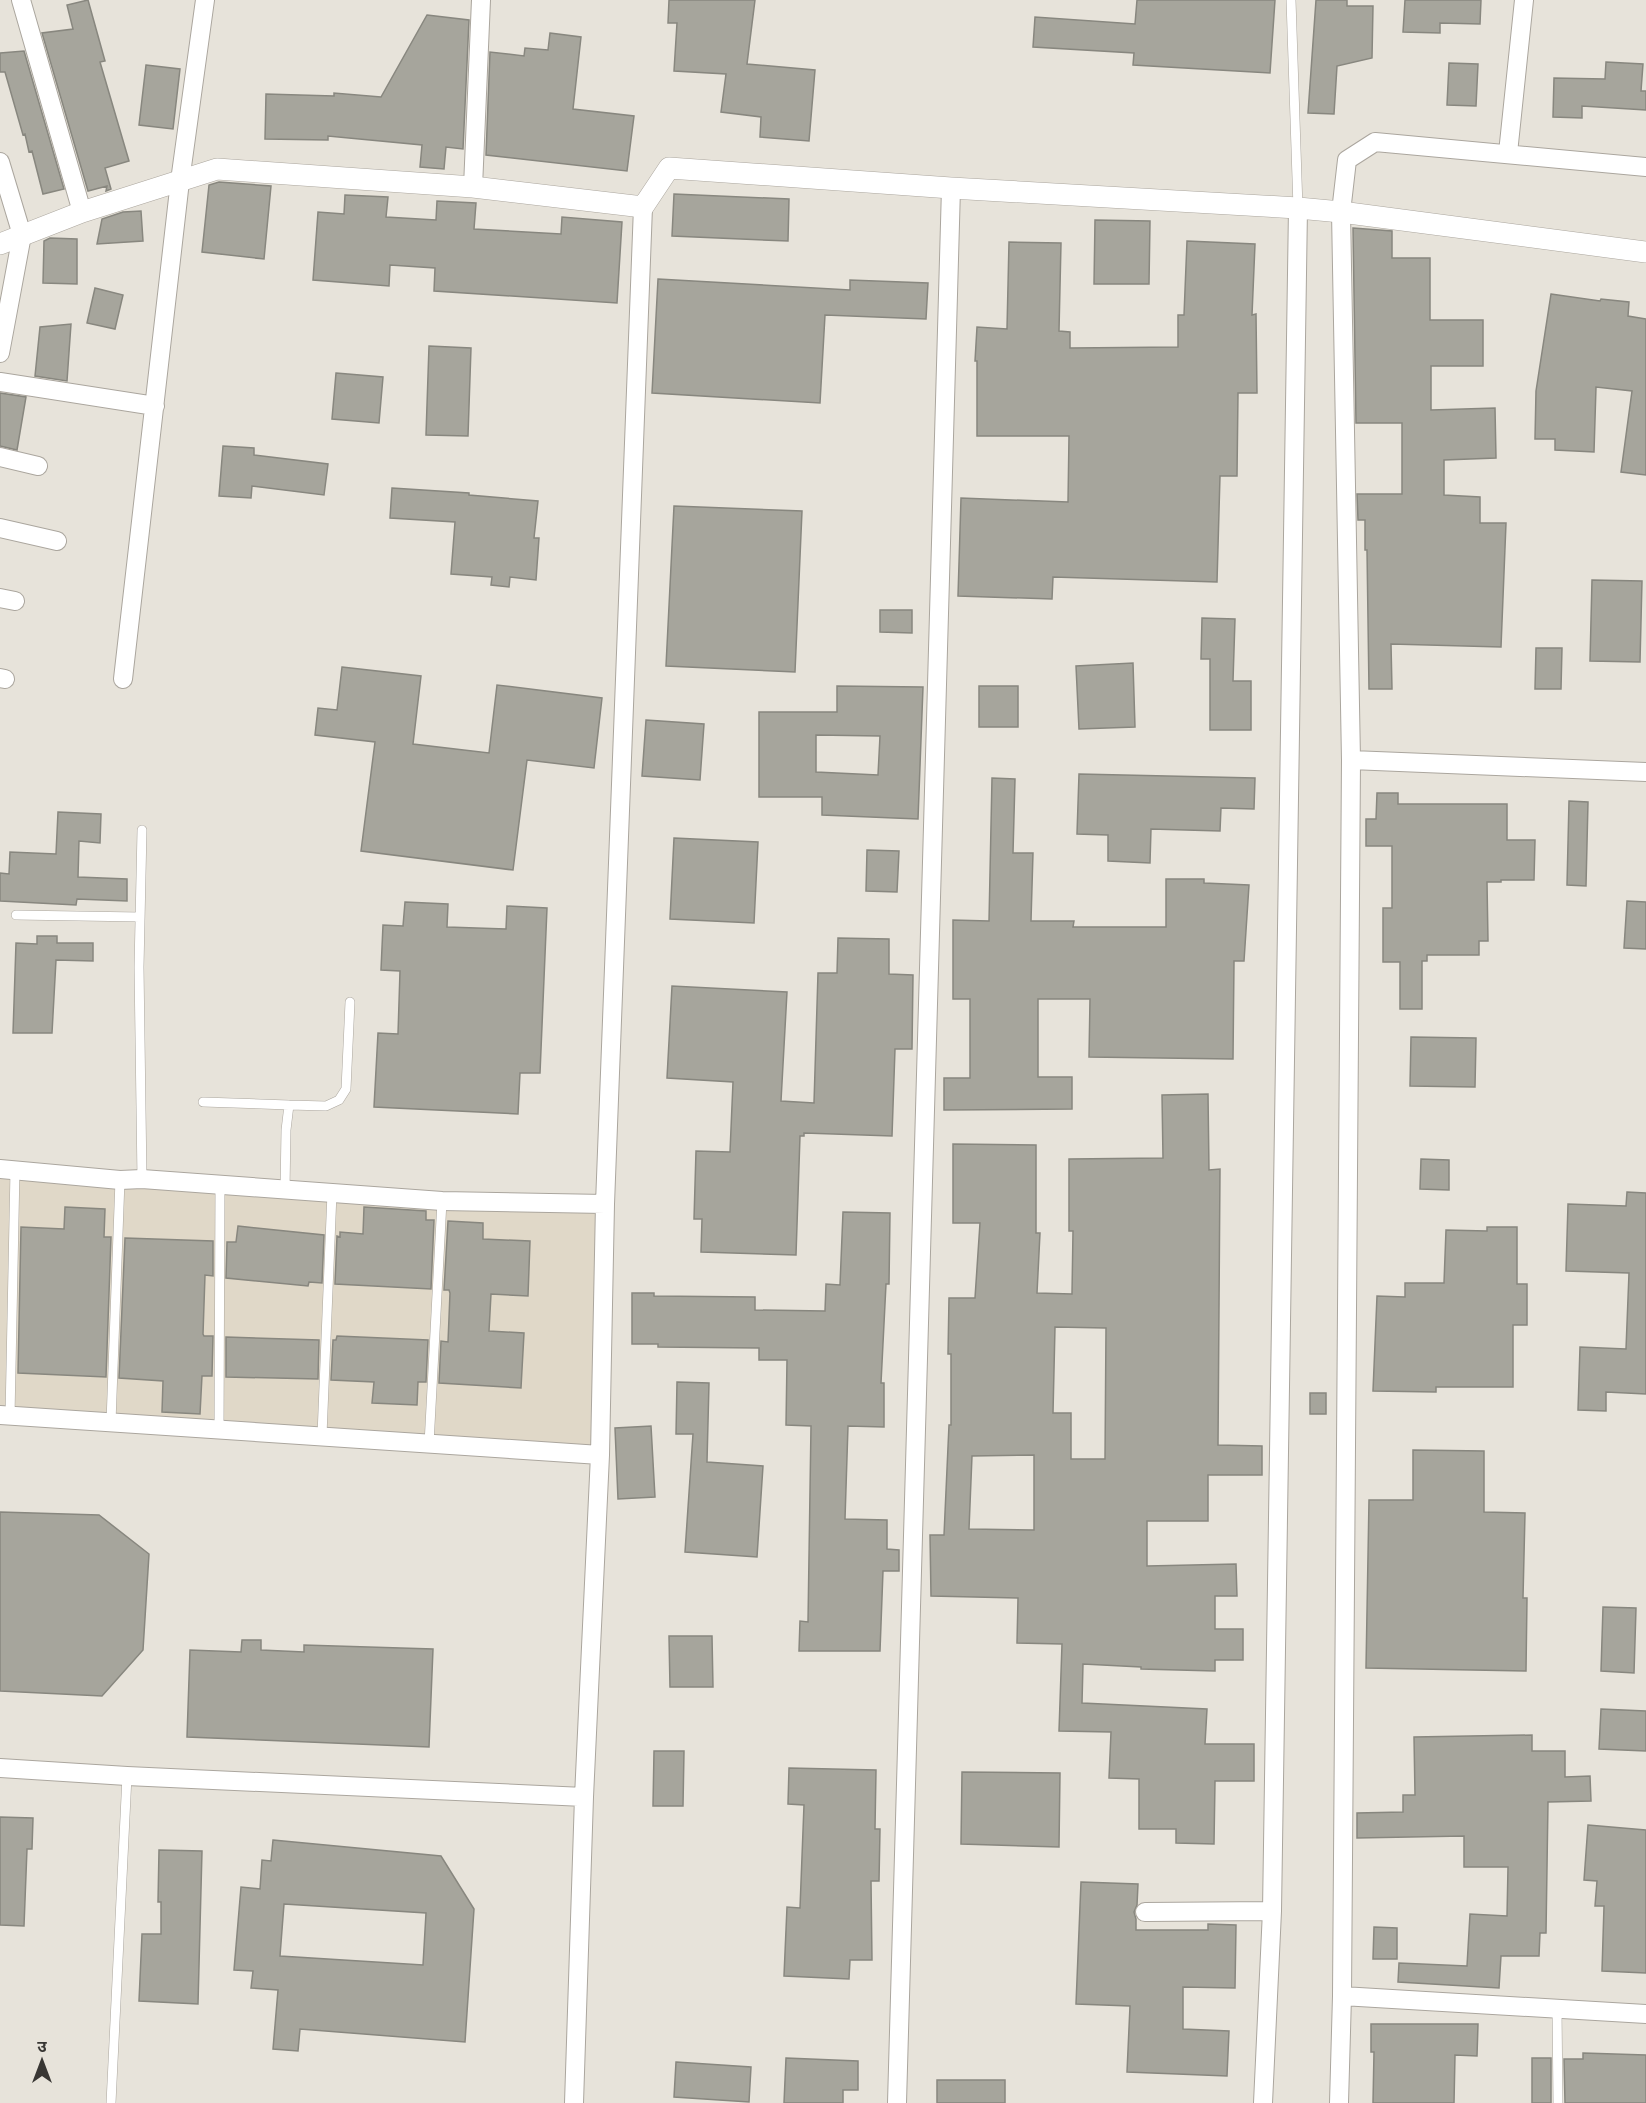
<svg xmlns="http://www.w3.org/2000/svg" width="1646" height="2103" viewBox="0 0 1646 2103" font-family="Commissioner,'Noto Sans Devanagari',sans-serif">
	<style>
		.built { fill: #e0d8c8 }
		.building { fill: #a6a59c; stroke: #88877f; stroke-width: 1.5; fill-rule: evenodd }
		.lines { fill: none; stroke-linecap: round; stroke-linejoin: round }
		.service-casing { stroke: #aba69e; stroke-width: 10 }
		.minor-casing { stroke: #aba69e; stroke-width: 20 }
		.tertiary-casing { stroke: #aba69e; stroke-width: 22 }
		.service { stroke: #fff; stroke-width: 9 }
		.minor { stroke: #fff; stroke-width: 18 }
		.tertiary { stroke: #fff; stroke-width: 21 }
	</style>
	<rect width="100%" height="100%" fill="#e7e3da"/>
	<!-- built -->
	<path class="built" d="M0 1165 601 1203 593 1459 0 1416Z"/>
	<!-- building -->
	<path class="building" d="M88 0 105 61 100 62 129 161 105 168 111 189 106 191 107 186 88 191 42 33 73 29 67 5Z
		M669 0H755L747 64 815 70 809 141 760 137 761 117 721 112 726 74 674 71 677 23H668Z
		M1137 0H1275L1270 73 1133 65 1134 53 1033 47 1035 17 1135 24Z
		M1316 0H1347V6H1373L1372 58 1337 66 1334 114 1308 113Z
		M1405 0H1481L1480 24 1440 23V33L1403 32Z
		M427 15 469 20 463 149 446 147 444 169 420 167 422 145 328 136V140L265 139 266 94 334 96V93L381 97Z
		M550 33 581 37 573 109 634 116 627 171 486 155 490 52 524 56 525 48 548 50Z
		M24 51 64 189 43 194 32 151 29 152 25 134 23 135 5 72H0V53Z
		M1606 62 1643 64 1641 91H1646V110L1582 106V118L1553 117 1554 78 1605 79Z
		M1449 63 1478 64 1476 106 1447 105Z
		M146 65 180 69 173 129 139 125Z
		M219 182 271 186 264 259 202 252 209 185Z
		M674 194 789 199 788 241 672 236Z
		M345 195 388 197 386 217 436 220 437 201 476 203 474 229 561 234 562 217 622 222 617 303 434 291 435 268 390 265 389 286 313 280 318 212 344 214Z
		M141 211 143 241 97 244 102 219 123 212Z
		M1095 220 1150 221 1149 284H1094Z
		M1353 228 1392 231V258H1430V320H1483V366H1431V410L1495 408 1496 458 1444 460V495L1480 497V523H1506L1501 647 1391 644 1392 689H1369L1367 550H1365V520H1358L1357 494H1402V423H1356Z
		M50 238 77 239V284L43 283 44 241Z
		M1187 241 1255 244 1252 315 1256 314 1257 393H1238L1237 476H1220L1217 582 1053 577 1052 599 958 596 961 498 1068 502 1069 436H977V361H975L977 327 1007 329 1009 242 1061 243 1059 331 1070 332V348L1178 347V315H1184Z
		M658 279 850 290V280L928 283 926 319 825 315 820 403 652 393Z
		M95 288 123 295 115 329 87 323Z
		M1551 294 1600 301 1601 299 1629 302 1628 316 1646 319V475L1621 472 1632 391 1596 387 1594 452 1555 450V439H1535L1536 391Z
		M71 324 67 381 35 376 40 327Z
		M429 346 471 348 468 436 426 435Z
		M336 373 383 377 379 423 332 419Z
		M0 393 26 397 17 450 0 446Z
		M223 446 254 448V455L328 464 324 495 252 486 251 498 219 496Z
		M392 488 469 493V495L538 501 534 538H539L536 580 510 577 509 587 491 585 492 577 451 574 455 522 390 518Z
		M674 506 802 511 795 672 666 666Z
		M1592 580 1642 581 1640 662 1590 661Z
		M880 610H912V633L880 632Z
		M1202 618 1235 619 1233 681H1251V730H1210V659H1201Z
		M1536 648H1562L1561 689H1535Z
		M1133 663 1135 727 1079 729 1076 666Z
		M342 667 421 676 413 744 489 753 497 685 602 698 594 768 527 760 513 870 361 851 375 742 315 735 318 708 337 710Z
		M837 686 923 687 918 819 822 815V797H759V712H837ZM816 735 880 736 878 775 816 772Z
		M979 686H1018V727H979Z
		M646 720 704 724 700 780 642 776Z
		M1079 774 1255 778 1254 809 1221 808 1220 831 1151 829 1150 863 1108 861V835L1077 834Z
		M992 778 1015 779 1013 853H1033L1031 921H1074L1073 927H1166V879H1204V883L1249 885 1244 961H1234L1233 1059 1089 1057 1090 999H1038V1077H1072V1109L944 1110V1078H970V999H953V920L989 921Z
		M1377 793H1398V804H1507V840H1535L1534 880H1501V882H1487L1488 941H1479V955H1427V961H1422V1009H1400V962H1383V908H1392V846H1366V819H1376Z
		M1569 801 1588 802 1586 886 1567 885Z
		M58 812 101 814 100 843 79 841 78 877 127 879V901L77 899 76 905 0 901V873L9 874 10 852 56 854Z
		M674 838 758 842 754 923 670 919Z
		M867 850 899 851 897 892 866 891Z
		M1627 901 1646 902V949L1624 948Z
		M405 902 448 904 447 927 506 929 507 906 547 908 540 1073H520L518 1114 374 1107 378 1033 398 1034 400 971 381 970 383 925 403 926Z
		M37 936H57V943H93V961L56 960 52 1033H13L16 943 37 944Z
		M838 938 889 939V974L913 975 912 1049H895L892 1136 804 1133V1136H800L796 1255 701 1252 702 1219H694L696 1151 730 1152 733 1082 667 1078 672 986 787 992 781 1101 814 1103 818 973H837Z
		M1411 1037 1476 1038 1475 1087 1410 1086Z
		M1208 1094 1209 1170 1220 1169 1218 1445 1262 1446V1475H1208V1521H1147V1566L1236 1564 1237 1596H1215V1629H1243V1660H1215V1671L1141 1669V1667L1083 1664 1082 1703 1207 1709 1205 1744H1254V1781H1215L1214 1844 1176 1843V1829H1139V1779L1109 1778 1111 1732 1059 1731 1062 1644 1017 1643 1018 1598 931 1596 930 1535H944L949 1425H951V1354H948L949 1298H975L980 1223H953V1144L1036 1145V1233H1040L1037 1293 1072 1294 1073 1231H1069V1159L1163 1158 1162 1095ZM1055 1327 1106 1328 1105 1459H1071V1413H1053ZM1034 1455V1530L969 1529 972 1456Z
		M1421 1159 1449 1160V1190L1420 1189Z
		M1627 1192 1646 1193V1394L1606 1392V1411L1578 1410 1580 1347 1626 1349 1629 1273 1566 1271 1568 1204 1626 1206Z
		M65 1207 105 1209 104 1237H111L106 1377 18 1373 21 1227 64 1229Z
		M364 1207 426 1211V1220H434L431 1289 335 1284 337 1236 340 1237V1232L363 1234Z
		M843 1212 890 1213 889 1284H886L881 1383H884V1427L848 1426 845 1519 887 1520V1549L899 1550V1571H883L880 1651H799L800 1621 808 1622 811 1426 786 1425 787 1360H759V1348L658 1347V1344H632V1293H654V1296L755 1297V1310L825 1311 826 1284 840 1285Z
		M448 1221 483 1223V1239L530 1241 528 1296 491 1294 489 1331 524 1333 521 1388 439 1383 441 1341 448 1342 450 1293 449 1290H444Z
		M238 1226 324 1235 322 1283 309 1282 308 1286 226 1278 227 1242H236Z
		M1487 1227H1517V1284H1527V1325H1513V1387H1436V1392L1373 1391 1377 1296 1405 1297V1283H1444L1446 1230 1487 1231Z
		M125 1238 213 1241V1276L205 1275 203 1334 204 1336H213L212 1376H202L200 1414 162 1412 163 1381 119 1378Z
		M337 1336 428 1340 426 1382H418L417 1405 372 1403 374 1382 331 1380 333 1340H336Z
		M226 1337 319 1340 318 1379 226 1377Z
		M677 1382 709 1383 707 1462 763 1466 757 1557 685 1552 693 1434H676Z
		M1310 1393H1326V1414H1310Z
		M651 1426 655 1497 618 1499 615 1428Z
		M1413 1450 1484 1451V1512L1525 1513 1523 1598H1527L1526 1671 1366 1668 1369 1500H1413Z
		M0 1512 99 1515 149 1554 143 1650 102 1696 0 1691Z
		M1603 1607 1636 1608 1634 1673 1601 1671Z
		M669 1636H712L713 1687H670Z
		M242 1640H261V1650L304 1652V1645L433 1649 429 1747 187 1737 190 1650 241 1652Z
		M1601 1709 1646 1711V1751L1599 1749Z
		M1532 1735V1751H1565V1777L1590 1776 1591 1801 1548 1802 1546 1933H1540L1539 1956H1501L1499 1988 1398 1982 1399 1963 1467 1966 1470 1914 1507 1916 1508 1867H1464V1836L1357 1838V1813L1403 1812V1795H1415L1414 1737Z
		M654 1751H684L683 1806H653Z
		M789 1768 876 1770 875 1829H880L879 1881H871L872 1960H850L849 1979 784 1976 787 1907 800 1908 804 1805 788 1804Z
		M962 1772 1060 1773 1059 1847 961 1844Z
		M0 1817 33 1818 32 1849H27L24 1926 0 1925Z
		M1588 1825 1646 1830V1973L1602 1971 1604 1906H1595L1597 1881 1584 1880Z
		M273 1840 441 1856 474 1909 465 2042 300 2029 298 2051 273 2049 278 1990 251 1988 253 1971 234 1970 241 1887 260 1889 262 1860 271 1861ZM284 1904 426 1913 423 1965 280 1956Z
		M159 1850 202 1851 198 2004 139 2001 142 1934H161V1902H158Z
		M1081 1882 1138 1884 1137 1905 1134 1912 1136 1919V1930H1208V1924L1236 1925 1235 1988 1183 1987V2029L1229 2031 1227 2076 1127 2072 1130 2006 1076 2004Z
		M1374 1927 1397 1928V1959H1373Z
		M1371 2024H1478L1477 2056 1455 2055 1454 2103H1373L1374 2052H1371Z
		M1583 2053 1646 2055V2103H1565L1564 2059H1583Z
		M786 2058 858 2061V2090H843V2103H784Z
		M1532 2058H1551V2103H1532Z
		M676 2062 751 2067 749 2102 674 2097Z
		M937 2080H1005V2103H937Z"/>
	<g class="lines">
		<defs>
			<path id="service" d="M1291 0 1298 208
				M142 830 139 967 142 1179
				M16 915 140 917
				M203 1102 289 1105
				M285 1190 286 1130 289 1105 326 1106 339 1100 346 1089 350 1002
				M10 1416 15 1170
				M111 1422 120 1180
				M219 1430 220 1185
				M322 1435 332 1193
				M429 1444 442 1201
				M1557 2009 1558 2103
				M111 2103 127 1776"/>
			<path id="minor" d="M21 0 82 212
				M1508 153 1524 0
				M0 162 22 235 0 353
				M473 187 481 0
				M0 382 155 406
				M0 457 38 466
				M0 528 57 541
				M0 598 15 601
				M0 678 5 679
				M123 679 180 181 205 0
				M1351 760 1646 772
				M0 1169 120 1180 142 1179 442 1201 605 1204
				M0 1415 600 1455
				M0 1768 127 1776 584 1797
				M1145 1912 1272 1911
				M1342 1996 1646 2014
				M574 2103 584 1797 600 1455 605 1204 643 207
				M897 2103 951 188
				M1263 2103 1272 1911 1298 208
				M1339 2103 1342 1996 1351 760 1341 212 1347 160 1375 142 1646 167"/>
			<path id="tertiary" d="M0 244 82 212 217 169 473 187 643 207 669 168 951 188 1298 208 1341 212 1646 252"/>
		</defs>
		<!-- service casing -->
		<use href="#service" class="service-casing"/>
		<!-- minor casing -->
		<use href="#minor" class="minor-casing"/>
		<!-- tertiary casing -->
		<use href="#tertiary" class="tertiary-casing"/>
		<!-- service -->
		<use href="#service" class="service"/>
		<!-- minor -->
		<use href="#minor" class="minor"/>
		<!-- tertiary -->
		<use href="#tertiary" class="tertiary"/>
	</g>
	<!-- north arrow -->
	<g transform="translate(42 2061)" stroke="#e7e3da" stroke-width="4.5" paint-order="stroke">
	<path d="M0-4.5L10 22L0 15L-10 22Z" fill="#393734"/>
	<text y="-9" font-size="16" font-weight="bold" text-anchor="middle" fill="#393734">उ</text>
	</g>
</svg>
